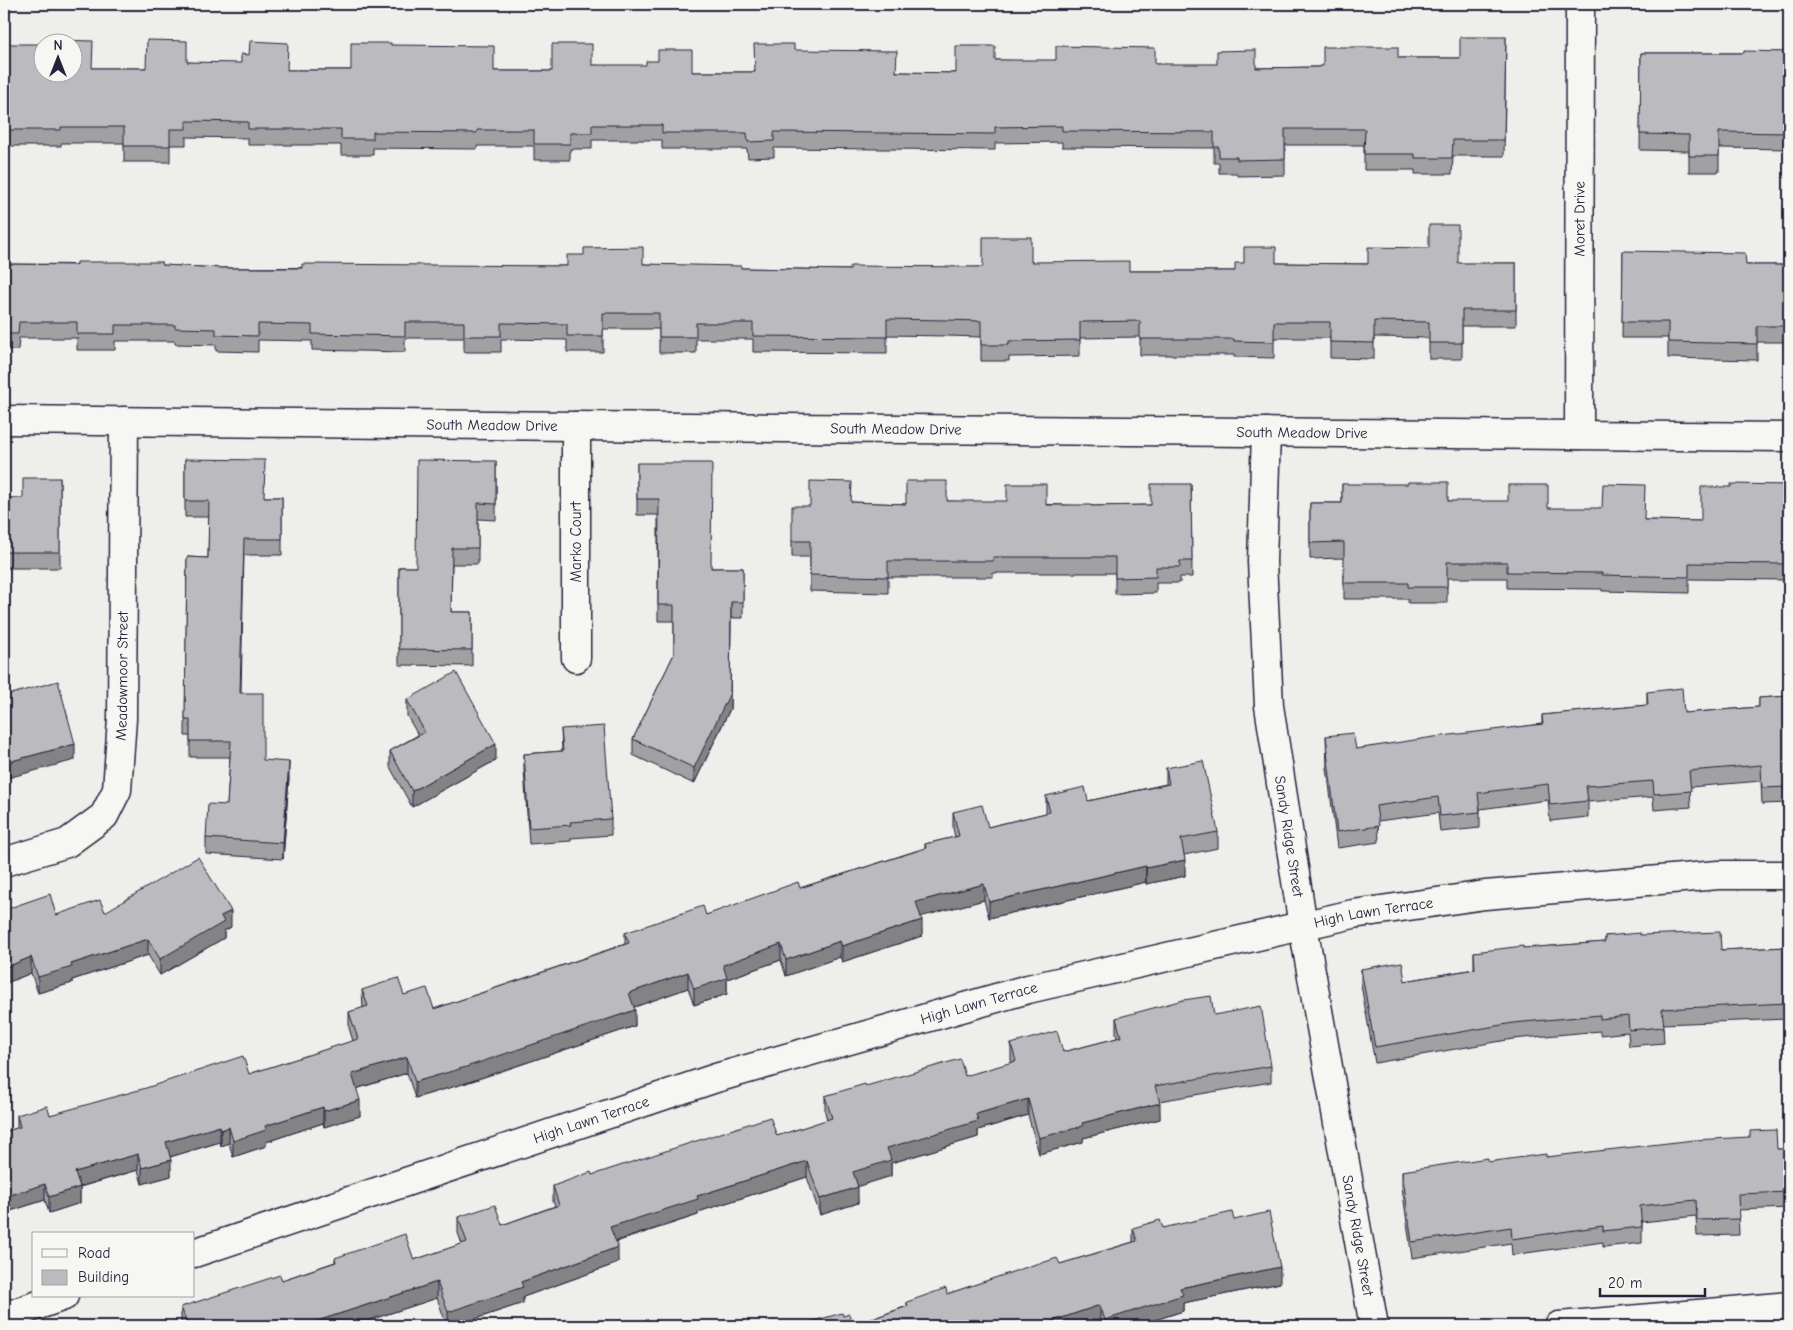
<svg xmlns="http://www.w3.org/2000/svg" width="1793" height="1330" viewBox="0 0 1793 1330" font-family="'Comic Neue',sans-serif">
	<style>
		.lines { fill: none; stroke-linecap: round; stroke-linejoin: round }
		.street-casing { stroke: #22223b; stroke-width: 31 }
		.street { stroke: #f6f6f2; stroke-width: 28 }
		.wall { fill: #a1a1a4; stroke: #22223b }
		.shaded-wall { fill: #838386; stroke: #22223b }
		.building { fill: #bbbbbf; stroke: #22223b }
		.labels { text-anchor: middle; stroke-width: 4; stroke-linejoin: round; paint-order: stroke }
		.street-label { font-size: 15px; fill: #22223b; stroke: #f6f6f2 }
	</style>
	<rect width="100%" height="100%" fill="#eeeeeb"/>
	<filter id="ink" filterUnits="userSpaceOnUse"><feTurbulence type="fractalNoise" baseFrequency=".02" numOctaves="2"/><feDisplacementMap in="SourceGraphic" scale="10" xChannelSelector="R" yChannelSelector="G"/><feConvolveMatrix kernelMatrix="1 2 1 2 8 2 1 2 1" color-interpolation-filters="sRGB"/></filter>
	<g filter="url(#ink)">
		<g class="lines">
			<defs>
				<g id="street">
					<path id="s1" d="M4 420 576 426 1789 437"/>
					<path d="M576 426V658"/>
					<path id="s2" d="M1266 432 1262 562 1269 706 1303 926 1374 1326"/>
					<path id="s3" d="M1579 435 1580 4"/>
					<path id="s4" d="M4 862 67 843 104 816 117 790 122 719 124 421"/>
					<path id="s5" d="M194 1253 716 1078 1028 989 1353 914 1485 895 1718 875H1789"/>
					<path d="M4 1317 64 1296"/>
					<path d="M1559 1326 1789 1306"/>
				</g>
			</defs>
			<!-- street casing -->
			<use href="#street" class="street-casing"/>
			<!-- street -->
			<use href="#street" class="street"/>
		</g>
		<!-- wall -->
		<path class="wall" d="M1506 37 1504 156H1453L1452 174H1415V170H1364V145H1285V175L1237 176V173H1219V163H1214V148L1062 147V142L995 143V150L774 148V157L748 158 747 149H662V140H592V149H570V160H534V146H477V149L373 148V155H341V145H248V138L186 137V145H170V162H124V143H61V146H4V44L92 68H146L187 62 288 70H351L391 45 494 71H552L592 65 692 72H754L794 50 897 72 956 73 995 60 1155 64 1256 68 1320 67 1398 58H1460Z
			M1789 52V149L1719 148V172H1689V151L1640 150 1641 53H1744Z
			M1623 251 1746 265H1789V342H1757V360L1668 358V338H1622Z
			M1031 262 1129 271H1235L1276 263 1368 264 1516 263V326H1462V359H1429V338L1374 337V359L1330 358V338H1274V358L1234 357V355H1140V337L1080 338V356L1009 357V361H981V337L947 336 887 335V353L753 352V339H696V353H659V329H603V352H567V340L501 339V352H464V338H405V352L312 350V341L258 340V352L216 351V345L175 344V341H115V350H77V338H19L18 350H4V264L162 265 221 268 567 266 643 264 741 268 850 270 983 267Z
			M185 459 264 497H282V555H244L241 693 263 760 289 778 283 859 206 854V838L227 805 230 757H190V736H185L187 557 208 558 209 517H185Z
			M496 461V520L478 519V564H452L451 612H472V666L399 665V567H416Z
			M637 463 712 568H743V618H731L730 709 694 784 633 755V739L674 654V621H658V515H637Z
			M60 478V568H4V498H23Z
			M1191 484 1192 577H1180V583H1156V593L1115 594V573H993V577H888V593L810 591V557H792V541L810 506 851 502 906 504 947 501 1091 506 1151 505Z
			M1342 484 1448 501 1548 508 1645 520 1701 521 1731 487 1789 485V580L1689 579V593L1602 591V589L1507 588V578H1447V603H1408V599H1344V558L1310 559V503H1342Z
			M1647 692 1684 713 1759 707V698L1789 696V803L1762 804 1761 781 1690 787 1691 807 1654 810 1653 797 1588 802V817L1550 821 1548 800 1480 809V828L1440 832 1438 813 1378 821 1379 842 1337 848 1327 768 1326 736 1356 749 1542 724V715L1647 705Z
			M407 700 496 760 412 807 390 767V751L418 735 407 716Z
			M561 729 611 819V835L571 838V841L529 844 524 770V754L562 751Z
			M1166 768 1218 832V848L1184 855 1185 876 1146 884V882L989 918 984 900 921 916 922 936 842 962 840 957 786 976 781 960 727 979V994L694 1005 688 988 634 1007 635 1026 466 1083 415 1098 407 1073 356 1089 360 1116 324 1127 323 1123 266 1142V1146L233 1157 229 1143 221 1146 220 1142 170 1157 171 1176 142 1184 138 1170 80 1187V1203L49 1213 45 1200 4 1213V1132L17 1128V1115H50L249 1074 353 1041 349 1028V1012L363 1008 362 990 404 995 434 1009 625 944V933L706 915 800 888 925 848V844L955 837 953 828V812L988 827 1046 813V796L1088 801 1166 784Z
			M4 910 56 915 105 912 231 927 224 931V938L160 975 148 955 72 980V983L38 993 31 973 4 984Z
			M1789 928V1027H1788V1019L1663 1024 1664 1043 1629 1046 1628 1032 1600 1035V1031L1513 1039 1375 1063 1361 985V969L1405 981 1474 969V952L1605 942V936L1640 935 1721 950 1786 947Z
			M1214 1015 1271 1066V1082L1159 1101 1160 1119 1083 1138V1142L1039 1154 1028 1115 978 1130V1137L891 1163V1176L857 1186 858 1203 820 1215 807 1177 698 1212V1215L616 1242 618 1263 523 1297V1303L454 1326H447L437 1298 351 1326H182L181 1323V1307L282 1280 335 1262V1258L414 1260 462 1244 458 1233V1217L502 1225 555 1206 553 1202V1186L592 1175 777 1136 827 1120 825 1112V1096L866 1086 965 1076 1012 1063 1011 1060V1044L1063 1052 1117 1038 1116 1034V1018Z
			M1777 1149H1789V1208L1738 1210 1739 1235 1697 1236 1696 1216 1642 1222V1243L1603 1247V1242L1512 1255 1511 1243 1412 1258 1402 1187V1171L1546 1157Z
			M1234 1220 1280 1283 1183 1303V1311L1136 1326H1102L1100 1321 1084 1326H796L843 1316 852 1326 907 1306V1302L947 1294 1039 1264H1060L1133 1242V1228H1163Z"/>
		<!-- shaded-wall -->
		<path class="shaded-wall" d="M731 602 730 709 694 784V768Z
			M75 744V760L4 779V763Z
			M496 744V760L412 807V791Z
			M289 762V778L283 859V843Z
			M1185 860V876L1146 884V868Z
			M1146 866V882L989 918V902Z
			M984 884V900L916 918V902Z
			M231 911V927L224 931V938L160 975V959L221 916Z
			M922 920V936L842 962V946Z
			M148 939V955L72 980V983L38 993V977L71 964Z
			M840 941V957L786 976V960Z
			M781 944V960L727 979V994L694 1005V989L723 965Z
			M31 957V973L4 984V968Z
			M688 972V988L629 1009V993Z
			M635 1010V1026L466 1083 415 1098V1082Z
			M407 1057V1073L352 1090V1074Z
			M1028 1099V1115L978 1130V1137L891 1163V1176L853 1188V1172L887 1148 976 1114Z
			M360 1100V1116L324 1127V1111Z
			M1160 1103V1119L1083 1138V1142L1039 1154V1138L1082 1123Z
			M323 1107V1123L266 1142V1146L233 1157V1141L265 1126Z
			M220 1126V1142L166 1158V1142Z
			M229 1127V1143L221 1146V1130Z
			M138 1154V1170L75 1188V1172Z
			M171 1160V1176L142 1184V1168Z
			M807 1161V1177L698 1212V1215L610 1243V1227L697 1196Z
			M45 1184V1200L4 1213V1197Z
			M80 1187V1203L49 1213V1197Z
			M858 1187V1203L820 1215V1199Z
			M618 1247V1263L523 1297V1303L454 1326H448V1312L521 1282Z
			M1280 1267V1283L1183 1303V1311L1136 1326H1105V1320L1180 1288Z
			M437 1282V1298L351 1326H308V1324Z
			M1100 1305V1321L1084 1326H1038Z"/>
		<!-- building -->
		<path class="building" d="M1460 37H1506L1504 140H1453L1452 158H1415V154H1364L1365 129H1285V159L1237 160V157H1219V147H1214V132L1062 131V126L995 127V134L774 132V141L748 142 747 133H662V125H592V133H570V144H534V130H477V133L373 132V139H341V129H248V122L186 121V129H170V146H124V127H61V130H4V44H42V72H72V42H54V40L93 41 92 68H146L147 40 187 41V62L241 63V54L249 55 250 41 288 43 287 70H351V43H391V45L494 46V71H552V44H592V65H646V61H658V50H692V72H755L754 44H794V50L897 51 896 72 956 73V46H995V60H1056V46L1155 48V64H1217V51L1256 50V68L1320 67V66H1323V47H1398V58H1460Z
			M1744 51 1789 52V133L1719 132V156H1689V135L1640 134 1641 53H1744Z
			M1429 225H1458V263H1516V310H1462V343H1429V322L1374 321V343L1330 342V322H1274V342L1234 341V339H1140V321L1080 322V340L1009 341V345H981V321L947 320 887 319V337L753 336V323H696V337H659V313H603V336H567V324L501 323V336H464V322H405V336L312 334V325L258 324V336L216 335V329L175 328V325H115V334H77V322H19L18 334H4V264L77 265V262H162V265L221 268H302V264L567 266V255H584V248L643 247V264L741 266V268L850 270V266L983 267V237H1031V262L1129 261V271H1235V263H1244V247H1276V263L1368 264V247L1429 248Z
			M1623 251 1745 253 1746 265H1789V326H1757V344L1668 342V322H1622Z
			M185 459 265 460 264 497H282V539H244L240 693H263V760L289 762 283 843 206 838 208 804 227 805 231 741H190V720H185L187 557 208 558 209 501H185Z
			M417 460 496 461V504L478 503V548H452L451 612H472V650L399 649V567H416Z
			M637 463H712L711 568H743V602H731L730 693 694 768 633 739 674 654V605H658L659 499H637Z
			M23 478H60V552H4V498H23Z
			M810 481 852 482 851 502 906 504V481H947V501H1007V484H1046V505H1091V506L1151 505V484H1191L1192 561H1180V567H1156V577L1115 578V557H993V561H888V577L810 575V541H792V506H810Z
			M1408 482H1448V501H1508V485H1548V508H1602L1603 484 1645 485 1644 520 1701 521V487H1731V484L1789 485V564L1689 563V577L1602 575V573L1507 572V562H1447V587H1408V583H1344V542L1310 543V503H1342V484H1408Z
			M456 672 496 744 412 791 390 751 425 732 407 700Z
			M58 681 75 744 4 763V696Z
			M1682 688 1684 713 1759 707V698L1789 696V787L1762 788 1761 765 1689 771 1691 791 1654 794 1653 781 1586 786 1588 801 1550 805 1548 784 1478 793 1480 812 1440 816 1438 797 1376 806 1379 826 1337 832 1327 752H1328L1326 736 1353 733 1356 749 1434 737 1543 724 1542 715 1648 705 1647 692Z
			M604 726 611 819 570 822 571 825 529 828 524 754 563 751 561 729Z
			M1203 761 1218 832 1181 839 1185 860 1146 868V866L989 902 984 884 916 902 922 920 842 946 840 941 786 960 781 944 723 965 727 978 694 989 688 972 629 993 635 1010 466 1067 415 1082 407 1057 352 1074 360 1100 324 1111 323 1107 265 1126 266 1130 233 1141 229 1127 221 1130 220 1126 166 1142 171 1160 142 1168 138 1154 75 1172 80 1187 49 1197 45 1184 4 1197V1132L20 1127 17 1115 47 1106 50 1115 146 1088 243 1056 249 1074 358 1039 349 1012 368 1006 362 990 398 978 404 995 427 988 434 1009 629 943 625 933 703 906 706 915 798 882 800 888 926 848 925 844 959 836 953 812 982 805 988 827 1050 812 1046 796 1085 787 1088 801 1169 784 1166 768Z
			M198 857 231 911 221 916 224 922 160 959 148 939 71 964 72 967 38 977 31 957 4 968V910L50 894 56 915 100 900 105 912Z
			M1786 928H1789V1011H1788V1003L1662 1009 1664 1027 1629 1030 1628 1016 1600 1019V1015L1513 1023 1375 1047 1361 969 1402 962 1405 981 1475 969 1474 952 1523 946V948L1605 942V936L1640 933V935L1720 932 1721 950 1787 947Z
			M1211 996 1214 1015 1261 1006 1271 1066 1155 1086 1160 1103 1082 1123 1083 1126 1039 1138 1028 1099 976 1114 978 1121 887 1148 891 1160 853 1172 858 1187 820 1199 807 1161 697 1196 698 1199 610 1227 618 1247 521 1282 523 1287 448 1312 437 1282 308 1324 309 1326H188L181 1307 280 1275 282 1280 336 1262 335 1258 405 1234 414 1260 467 1242 458 1217 495 1205 502 1225 559 1205 553 1186 591 1172 592 1175 770 1117 777 1136 832 1118 825 1096 865 1084 866 1086 960 1059 965 1076 1016 1061 1011 1044 1057 1031 1063 1052 1121 1037 1116 1018 1183 1000Z
			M1776 1130 1777 1149H1789V1192L1738 1194 1739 1219 1697 1220 1696 1200 1640 1206 1642 1227 1603 1231V1226L1512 1239 1511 1227 1412 1242 1402 1171 1488 1158V1162L1546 1154V1157L1694 1140 1750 1137V1131Z
			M1232 1212 1234 1220 1269 1212 1280 1267 1180 1288 1183 1295 1105 1320 1100 1305 1038 1326H796L842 1313 843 1316 849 1314 852 1326 908 1306 907 1302 946 1288 947 1294 1039 1263V1264L1057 1258 1060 1264 1137 1241 1133 1228 1160 1220 1163 1228Z"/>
	</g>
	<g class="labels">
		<!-- street labels -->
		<g class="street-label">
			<text dy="5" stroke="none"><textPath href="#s3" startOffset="216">Moret Drive</textPath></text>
			<text dy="5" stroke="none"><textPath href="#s1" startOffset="488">South Meadow Drive</textPath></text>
			<text dy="5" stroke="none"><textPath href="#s1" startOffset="892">South Meadow Drive</textPath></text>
			<text dy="5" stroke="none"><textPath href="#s1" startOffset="1298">South Meadow Drive</textPath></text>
			<text transform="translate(576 542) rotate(-90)" y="5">Marko Court</text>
			<text dy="5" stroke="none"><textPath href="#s4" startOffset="255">Meadowmoor Street</textPath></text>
			<text dy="5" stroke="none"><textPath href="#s2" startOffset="406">Sandy Ridge Street</textPath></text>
			<text dy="5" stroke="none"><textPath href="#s5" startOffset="1229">High Lawn Terrace</textPath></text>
			<text dy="5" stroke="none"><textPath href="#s5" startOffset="824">High Lawn Terrace</textPath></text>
			<text dy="5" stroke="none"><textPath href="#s5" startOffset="419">High Lawn Terrace</textPath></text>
			<text dy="5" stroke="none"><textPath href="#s2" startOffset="811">Sandy Ridge Street</textPath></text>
		</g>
	</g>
	<!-- margin -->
	<rect width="1793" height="1330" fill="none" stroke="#f6f6f2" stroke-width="20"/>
	<rect x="10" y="10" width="1773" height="1310" fill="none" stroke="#22223b" stroke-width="2" filter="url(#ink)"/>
	<!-- legend -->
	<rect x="32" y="1232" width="162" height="65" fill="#f6f6f2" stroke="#a1a1a9"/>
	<rect x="42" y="1249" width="25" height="8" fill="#f6f6f2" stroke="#a1a1a9"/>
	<text x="78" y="1258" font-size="15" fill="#22223b">Road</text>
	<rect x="42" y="1270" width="25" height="15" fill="#bbbbbf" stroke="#a1a1a9"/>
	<text x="78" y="1282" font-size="15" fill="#22223b">Building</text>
	<!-- north arrow -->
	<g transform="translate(58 58)"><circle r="24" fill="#f6f6f2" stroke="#a1a1a9"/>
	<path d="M0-4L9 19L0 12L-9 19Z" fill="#22223b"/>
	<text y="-8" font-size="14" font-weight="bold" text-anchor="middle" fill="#22223b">N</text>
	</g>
	<!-- scale -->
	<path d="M1600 1288v8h105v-8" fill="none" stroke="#22223b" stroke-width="2.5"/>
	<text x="1608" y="1288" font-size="15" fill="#22223b" stroke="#f6f6f2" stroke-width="4" paint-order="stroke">20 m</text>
</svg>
